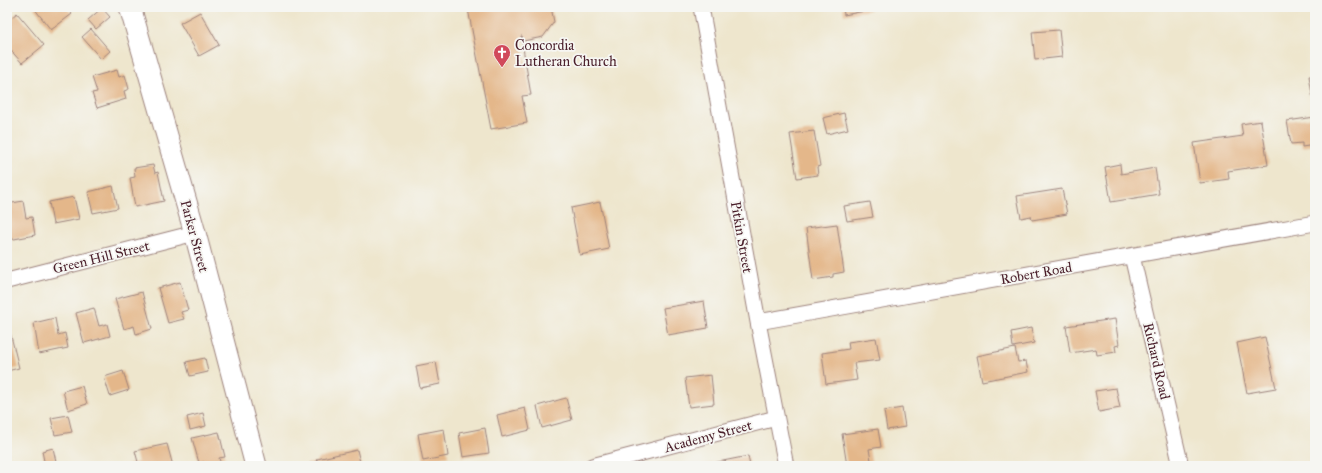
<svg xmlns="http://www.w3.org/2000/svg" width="1322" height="473" viewBox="0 0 1322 473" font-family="'IM FELL Great Primer',serif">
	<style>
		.building { fill: #e4b78a }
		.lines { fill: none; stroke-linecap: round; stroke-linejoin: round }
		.street-casing { stroke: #9c827c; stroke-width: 17 }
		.secondary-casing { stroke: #9c827c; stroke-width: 23 }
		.street { stroke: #fff; stroke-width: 15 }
		.secondary { stroke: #fff; stroke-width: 21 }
		.labels { text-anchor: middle; stroke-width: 3.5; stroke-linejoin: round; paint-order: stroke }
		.poi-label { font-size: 14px; fill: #4a1f2b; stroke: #f6f6f2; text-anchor: start }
		.street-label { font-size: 14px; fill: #4a1f2b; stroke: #f6f6f2 }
	</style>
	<rect width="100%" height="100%" fill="#f6f6f2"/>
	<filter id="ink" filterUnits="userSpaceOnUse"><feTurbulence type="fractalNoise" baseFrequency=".025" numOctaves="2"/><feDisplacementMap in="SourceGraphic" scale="8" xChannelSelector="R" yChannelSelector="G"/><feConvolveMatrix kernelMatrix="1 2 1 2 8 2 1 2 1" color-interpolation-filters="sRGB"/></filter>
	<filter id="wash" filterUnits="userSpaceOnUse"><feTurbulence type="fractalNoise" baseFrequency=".012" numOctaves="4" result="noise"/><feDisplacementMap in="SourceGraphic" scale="16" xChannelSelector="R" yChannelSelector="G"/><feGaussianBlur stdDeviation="0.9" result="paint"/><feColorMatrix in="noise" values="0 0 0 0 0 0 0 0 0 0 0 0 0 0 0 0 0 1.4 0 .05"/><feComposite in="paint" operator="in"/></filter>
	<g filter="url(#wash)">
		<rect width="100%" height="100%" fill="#eee6cd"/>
		<g id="blocks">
			<!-- building -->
			<path class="building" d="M36 7H66L72 14 51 30 34 8Z
				M465 7H551L554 22 543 37 523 41 522 36H521L531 95 522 96 527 123 491 129 468 9H465Z
				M843 7H869L870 10 844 15Z
				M102 8 110 17 96 29 88 20Z
				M200 12 219 45 199 56 180 23Z
				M17 13 44 45 22 63 7 46V21Z
				M91 29 110 51 101 59 82 37Z
				M1059 30 1062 57 1035 60 1032 32Z
				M117 70 119 77 125 75 129 89 124 91 126 99 97 108 92 93 97 92 92 77Z
				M1309 76H1315V99L1313 100Z
				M844 113 848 129 827 134 823 118Z
				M1315 117V145L1302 147V143L1291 144 1287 121Z
				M1261 121 1268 165 1228 171 1229 179 1200 183 1194 143 1243 136 1241 124Z
				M814 131 820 166 817 167 818 175 797 178 790 134Z
				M1120 164 1121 174 1155 168 1159 194 1111 202 1105 167Z
				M153 165 155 173 158 172 164 201 135 207 130 178 135 177 134 168Z
				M113 186 118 208 93 213 88 192Z
				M1062 189 1067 214 1032 220 1031 216 1021 218 1017 196Z
				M74 197 79 219 53 224 49 202Z
				M23 201 26 218 32 217 35 235 9 240 7 228V204Z
				M600 202 609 249 580 255 571 208Z
				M870 202 873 217 847 221 844 206Z
				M837 224 844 272 833 274V277L813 280 806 228Z
				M180 282 188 310 181 312 184 319 168 323 158 288Z
				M142 292 152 329 136 334 134 326 124 329 115 299Z
				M704 301 708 328 668 335 663 308Z
				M94 308 99 326 107 324 110 336 84 343 76 313Z
				M55 318 58 335 65 333 68 348 39 354 34 323Z
				M1115 319 1119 345 1115 346 1116 352 1097 355 1096 349 1070 353 1066 326Z
				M7 328H9L19 368 7 371Z
				M1031 328 1034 343 1013 347 1011 332Z
				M1265 337 1276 388 1247 393 1237 343Z
				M876 338 880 360 854 363 857 380 826 384 822 353 849 349 848 342Z
				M1015 348 1018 362 1026 361 1028 372 982 381 977 356Z
				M205 358 208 372 190 376 186 362Z
				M436 362 440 384 420 388 416 366Z
				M123 371 129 390 110 396 104 377Z
				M711 375 714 404 689 407 685 378Z
				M82 386 87 404 68 410 63 391Z
				M1116 388 1120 408 1099 412 1095 391Z
				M566 398 572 420 542 428 537 406Z
				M525 408 530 430 502 437 497 415Z
				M902 408 905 427 887 430 884 411Z
				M203 413 206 426 190 430 187 417Z
				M68 415 72 432 55 435 51 418Z
				M485 428 489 453 463 457 459 433Z
				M444 429 448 456 423 461 418 434Z
				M878 429 881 447 869 449 872 466H847L842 434Z
				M219 432 225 457 219 458 221 465 205 466 204 462 199 463 192 438Z
				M167 444 173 466H123L138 462 135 451Z
				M53 448 57 466H45L42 451Z
				M357 450 361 466H308L307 464 316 462 317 459Z
				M748 456 750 466H703V465Z"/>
		</g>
	</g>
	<g filter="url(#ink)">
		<use href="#blocks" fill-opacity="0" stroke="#9c827c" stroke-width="1"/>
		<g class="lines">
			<defs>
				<path id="street" d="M701 7 758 322 786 466
					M1132 256 1181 466
					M7 281 195 233
					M758 322 1315 223
					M592 466 776 418"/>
				<path id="secondary" d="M130 7 195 233 256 466"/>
			</defs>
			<!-- street casing -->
			<use href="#street" class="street-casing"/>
			<!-- secondary casing -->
			<use href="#secondary" class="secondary-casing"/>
			<!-- street -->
			<use href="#street" class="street"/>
			<!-- secondary -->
			<use href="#secondary" class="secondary"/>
		</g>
	</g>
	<!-- icons -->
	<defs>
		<symbol id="church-pin" viewBox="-11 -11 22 30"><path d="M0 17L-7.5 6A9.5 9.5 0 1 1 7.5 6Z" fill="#d1495b" stroke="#f6f6f2"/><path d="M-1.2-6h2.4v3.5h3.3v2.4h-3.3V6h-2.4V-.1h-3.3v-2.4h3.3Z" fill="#fff"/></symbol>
	</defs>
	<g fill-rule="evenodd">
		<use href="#church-pin" x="492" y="43" width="20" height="27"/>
	</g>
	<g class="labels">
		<!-- poi labels -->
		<g class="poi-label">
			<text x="515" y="50">Concordia<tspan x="515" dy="16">Lutheran Church</tspan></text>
		</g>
		<!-- street labels -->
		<g class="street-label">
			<text transform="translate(195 236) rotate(75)" y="5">Parker Street</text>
			<text transform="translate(742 237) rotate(80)" y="5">Pitkin Street</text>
			<text transform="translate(101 257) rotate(-14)" y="5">Green Hill Street</text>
			<text transform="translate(1036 273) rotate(-10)" y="5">Robert Road</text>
			<text transform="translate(1157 361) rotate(77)" y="5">Richard Road</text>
			<text transform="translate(708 436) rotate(-15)" y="5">Academy Street</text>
		</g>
	</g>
	<!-- margin -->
	<rect width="1322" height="473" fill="none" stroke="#f6f6f2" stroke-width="24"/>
</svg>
